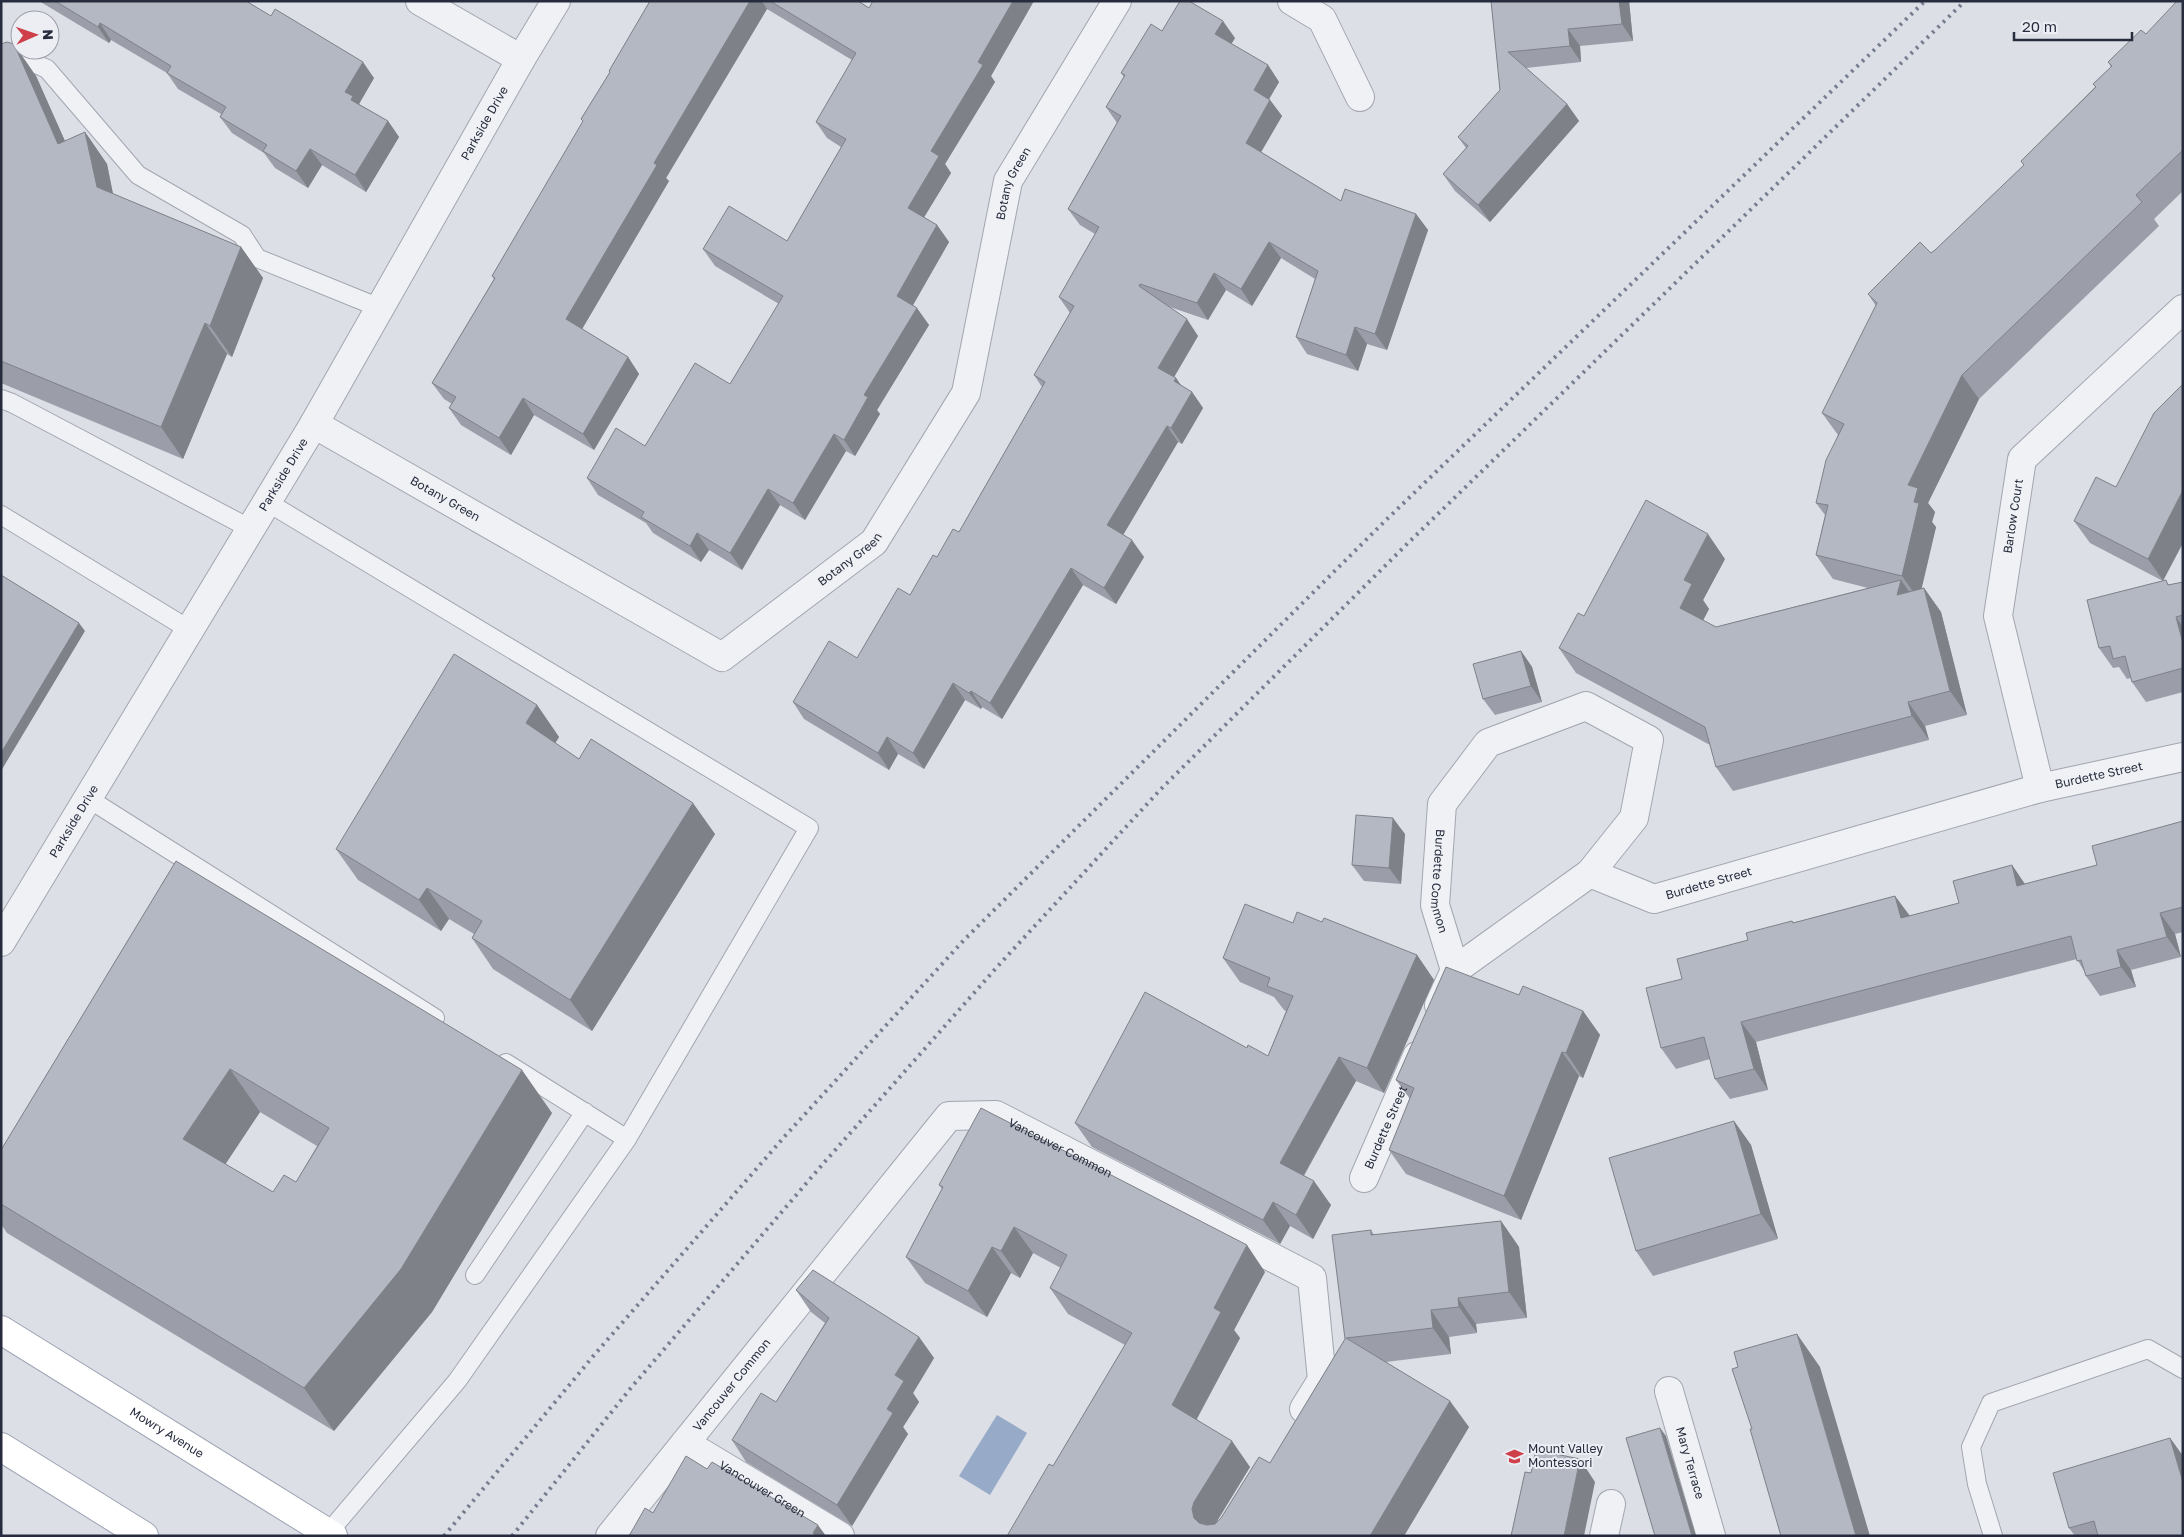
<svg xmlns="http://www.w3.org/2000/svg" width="2184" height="1537" viewBox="0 0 2184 1537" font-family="'Golos Text',sans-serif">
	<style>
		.water { fill: #97aac7 }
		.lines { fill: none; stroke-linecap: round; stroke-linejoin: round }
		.service-casing { stroke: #a2a6b0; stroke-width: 20 }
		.minor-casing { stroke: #a2a6b0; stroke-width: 30 }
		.primary-casing { stroke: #9ca3b2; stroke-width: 30 }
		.service { stroke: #eff1f5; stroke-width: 18 }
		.minor { stroke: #eff1f5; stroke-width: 28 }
		.primary { stroke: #fff; stroke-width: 28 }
		.rail { stroke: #767e90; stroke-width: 4; stroke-dasharray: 2.5 5; stroke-linecap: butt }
		.wall { fill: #9b9ea8; fill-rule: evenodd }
		.shaded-wall { fill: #7e8188 }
		.building { fill: #b4b8c3; stroke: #7e8188; fill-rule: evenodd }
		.labels { text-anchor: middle; stroke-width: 4; stroke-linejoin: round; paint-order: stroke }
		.street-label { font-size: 12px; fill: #262c3d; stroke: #eceef4 }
		.poi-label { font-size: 12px; fill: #262c3d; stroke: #eceef4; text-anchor: start }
	</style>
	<rect width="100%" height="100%" fill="#dcdfe6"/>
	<!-- water -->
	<path class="water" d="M997 1415 1027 1433 990 1495 959 1476Z"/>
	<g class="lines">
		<defs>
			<path id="service" d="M1 69C21 59 28 60 47 69L138 175 242 235 257 258 380 308
				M1 399 12 403 251 529
				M267 502 809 828 627 1139 457 1381 328 1533
				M1 515 190 630
				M89 799 435 1018
				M506 1063 627 1139
				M475 1275 585 1112
				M1993 1536 1977 1484 1971 1447 1991 1403 2148 1349 2183 1369"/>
			<g id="minor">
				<path d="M420 1 521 59"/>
				<path d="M1292 1 1322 19 1360 97"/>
				<path id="s1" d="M314 424 722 657 874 542 966 393 1008 181 1117 1"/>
				<path id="s2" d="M2040 788 1998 616 2022 459 2183 309"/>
				<path id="s3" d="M1590 873 1654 899 2040 788 2183 757"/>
				<path id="s4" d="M1 942 314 424 521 59 556 1"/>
				<path id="s5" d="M1439 1005 1455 970 1590 873 1634 818 1649 740 1586 706 1488 743 1442 804 1435 905 1455 970"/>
				<path id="s6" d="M1364 1178 1417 1056"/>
				<path id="s7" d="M1669 1391 1711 1536"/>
				<path id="s8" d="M685 1443 840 1536"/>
				<path id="s9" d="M610 1536 949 1116 996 1115 1312 1278 1322 1380 1304 1409"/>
				<path d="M1604 1536 1611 1504"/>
			</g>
			<g id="primary">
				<path id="s10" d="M1 1330 333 1536"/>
				<path d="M1 1447 144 1536"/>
			</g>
		</defs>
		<!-- service casing -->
		<use href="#service" class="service-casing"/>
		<!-- minor casing -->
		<use href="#minor" class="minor-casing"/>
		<!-- primary casing -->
		<use href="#primary" class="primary-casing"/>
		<!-- service -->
		<use href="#service" class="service"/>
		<!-- minor -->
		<use href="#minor" class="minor"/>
		<!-- primary -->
		<use href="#primary" class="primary"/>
		<!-- rail -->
		<path class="rail" d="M444 1536 595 1354 785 1136 964 940 1385 521 1925 1
			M512 1536 630 1389 822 1165 997 967 1160 790 1405 546 1965 1"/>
	</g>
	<!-- wall -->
	<path class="wall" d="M39 1H246L374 78 359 104 388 121 399 137 366 192 322 165 308 188 275 168 264 153 232 133 220 117 221 114 178 89 167 73 111 40 109 43Z
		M650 1H858L869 8 1029 9 991 76 995 82 945 164 951 173 924 217 937 225 949 242 913 305 929 325 877 410 880 414 855 456 846 451 805 520 780 505 742 570 709 550 701 562 653 533 646 523 598 495 587 478 645 446 730 384 779 304 715 266 703 249 787 241 841 147 827 138 816 122 852 60 767 9 666 178 669 181 582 329 628 357 639 374 594 450 534 415 511 455 461 425 449 408 452 404 444 399 432 383 494 279 492 276 583 122 581 119 610 72 609 71Z
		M1491 1H1629L1633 41 1580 46 1581 62 1526 68 1567 104 1579 121 1490 222 1455 191 1443 174 1466 148 1458 137 1500 90Z
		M2183 1V191L2154 219 2159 226 1979 399 1928 503 1935 512 1932 522 1936 527 1921 589 1924 588 1941 612 1967 715 1925 726 1929 740 1733 791 1716 767 1710 745 1576 673 1559 648 1584 616 1725 559 1703 600 1709 609 1703 620 1716 627 1868 588 1833 579 1816 555 1825 515 1816 503 1838 435 1822 413 1876 306 1868 294 1935 250 2024 165 2021 161 2095 87 2093 84 2111 67 2108 62 2146 34Z
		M1162 31 1235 38 1231 44 1268 65 1279 82 1269 99 1282 116 1261 152 1341 201 1416 214 1428 230 1387 350 1367 344 1358 371 1307 354 1296 337 1315 279 1281 258 1252 306 1226 290 1208 320 1167 306 1198 336 1174 377 1176 378 1181 386 1192 392 1203 408 1182 444 1178 442 1123 535 1144 557 1116 604 1083 585 1002 719 982 707 981 709 965 700 924 769 898 754 889 770 804 719 793 702 857 658 910 595 937 557 959 532 1042 387 1034 375 1070 313 1059 297 1095 234 1080 225 1068 209 1117 123 1106 107 1124 77 1121 73Z
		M1 44 36 76 65 141 85 132 107 164 113 194 241 247 263 278 232 357 227 354 183 459 1 383Z
		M2096 477 2163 581 2170 585 2183 582V692L2146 702 2132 682 2131 678 2127 679 2119 667 2113 668 2099 648 2163 581 2090 543 2074 521Z
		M1521 651 1532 667 1542 702 1495 715 1483 699Z
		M537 705 559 737 555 743 579 759 715 834 592 1031 493 969 472 938 474 934 449 919 441 931 358 880 336 849Z
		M2183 821V932L2175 934 2181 957 2131 970 2136 987 2100 996 2086 976 2084 971 2077 959 1756 1042 1768 1090 1730 1099 1715 1079 1710 1059 1676 1069 1661 1048 1682 979 1748 940 1792 921 1794 923 1895 896 1909 916 1959 903 2012 865 2025 884 2097 865Z
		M1405 834 1401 884 1364 881 1352 865Z
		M176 861 552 1113 432 1312 334 1431 7 1233 1 1224V1150ZM260 1112 317 1146 296 1182 273 1192 225 1164Z
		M1322 922 1417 955 1434 980 1384 1093 1356 1081 1304 1176 1331 1205 1313 1239 1290 1226 1280 1244 1092 1147 1075 1123 1268 1056 1286 1011 1284 1010 1274 997 1240 982 1223 958 1293 923Z
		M1519 995 1583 1011 1600 1035 1583 1078 1579 1076 1521 1220 1406 1174 1389 1150 1410 1099 1396 1080Z
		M1734 1121 1751 1145 1778 1239 1653 1276 1636 1251Z
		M939 1185 1265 1272 1234 1330 1240 1338 1197 1419 1250 1467 1216 1522 1221 1518 1270 1463 1345 1339 1371 1230 1374 1235 1501 1221 1519 1247 1527 1318 1476 1324 1477 1333 1449 1337 1451 1354 1386 1362 1469 1427 1404 1536H1007L1053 1466 1125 1345 1068 1314 1050 1288 1061 1268 1033 1253 1020 1278 1011 1273 987 1317 925 1283 906 1257 942 1189Z
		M796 1290 919 1337 934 1358 913 1393 919 1402 903 1427 908 1434 852 1526 746 1462 732 1440 776 1402 825 1323 811 1312Z
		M2170 1438 2183 1456V1536H2075L2069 1528Z"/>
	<!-- shaded-wall -->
	<path class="shaded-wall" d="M750 1H762L767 9 666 178 669 181 578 336 566 319 654 163Z
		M1013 1H1034L991 76 995 82 945 164 951 173 920 224 908 208 931 151 978 62Z
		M1619 1H1629L1633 41 1622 24Z
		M1223 21 1235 38 1227 51 1215 34Z
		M100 23 111 40 109 43 98 27Z
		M1568 29 1580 46 1581 62 1570 46Z
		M14 44 36 76 80 175 58 144Z
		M363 62 374 78 359 104 363 116 345 92Z
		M1268 65 1279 82 1265 106 1254 90Z
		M1270 100 1282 116 1257 159 1246 143Z
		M1567 104 1579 121 1490 222 1478 205Z
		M388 121 399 137 366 192 355 175Z
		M85 132 107 164 118 219 97 187Z
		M310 149 322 165 308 188 296 171Z
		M1416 214 1428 230 1387 350 1375 334Z
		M937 225 949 242 909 312 897 296Z
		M1269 242 1281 258 1252 306 1241 289Z
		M241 247 263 278 232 357 210 326Z
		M1214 273 1226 290 1208 320 1197 303Z
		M917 308 929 325 877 410 880 414 855 456 844 440 864 395Z
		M1187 319 1198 336 1170 384 1158 368Z
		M205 323 227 354 183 459 161 427Z
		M1355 327 1367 344 1358 371 1346 355Z
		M628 357 639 374 594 450 583 434Z
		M1962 375 1979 399 1928 503 1935 512 1932 522 1936 527 1919 600 1902 576 1914 502 1908 485Z
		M1176 378 1188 395 1174 381Z
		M1192 392 1203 408 1182 444 1171 428Z
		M523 398 534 415 511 455 499 438Z
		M1167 426 1178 442 1119 542 1107 525Z
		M834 434 846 451 805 520 793 503Z
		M768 489 780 505 742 570 730 553Z
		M2183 490V543L2163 581 2148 559Z
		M697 533 709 550 701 562 690 546Z
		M1708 534 1725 559 1703 600 1709 609 1697 632 1680 608 1684 580Z
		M1132 540 1144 557 1116 604 1104 588Z
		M1071 568 1083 585 1002 719 990 703Z
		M1901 580 1918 604 1897 595Z
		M1924 588 1941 612 1967 715 1950 691Z
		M2176 617 2183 627V643Z
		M79 623 85 631 1 771V753Z
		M1521 651 1532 667 1542 702 1531 686Z
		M953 683 965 700 924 769 913 753Z
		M971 691 982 707 981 709 969 693Z
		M1908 702 1925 726 1929 740 1912 716Z
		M537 705 559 737 548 755 526 723Z
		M887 737 898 754 889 770 878 753Z
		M693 803 715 834 592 1031 570 1000Z
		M1393 818 1405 834 1401 884 1389 868Z
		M2012 865 2026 886H2017Z
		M427 888 449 919 441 931 419 900Z
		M1895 896 1910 916 1901 918Z
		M2160 913 2175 934 2181 957 2167 937Z
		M2117 950 2131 970 2136 987 2121 967Z
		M1417 955 1434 980 1384 1093 1367 1068Z
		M1583 1011 1600 1035 1583 1078 1566 1053Z
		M1741 1022 1756 1042 1768 1090 1754 1069Z
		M1562 1052 1579 1076 1521 1220 1504 1196Z
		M1339 1057 1356 1081 1297 1187 1280 1163Z
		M230 1069 260 1112 213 1183 183 1139Z
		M522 1070 552 1113 432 1312 334 1431 304 1388Z
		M1734 1121 1751 1145 1778 1239 1761 1214Z
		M1314 1181 1331 1205 1313 1239 1296 1215Z
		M1273 1202 1290 1226 1280 1244 1263 1220Z
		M1501 1221 1519 1247 1527 1318 1509 1292Z
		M1014 1227 1033 1253 1020 1278 1001 1251Z
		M1247 1245 1265 1272 1234 1330 1240 1338 1190 1431 1172 1405 1214 1308Z
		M992 1247 1011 1273 987 1317 968 1291Z
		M1458 1298 1476 1324 1477 1333 1459 1307Z
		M1431 1310 1449 1337 1451 1354 1433 1328Z
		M1797 1334 1820 1367 1870 1536H1856Z
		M919 1337 934 1358 913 1393 919 1402 903 1427 908 1434 852 1526 837 1505 887 1409 895 1375Z
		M1450 1401 1469 1427 1404 1536H1370Z
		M1660 1428 1666 1436 1696 1536H1692Z
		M2170 1438 2183 1456V1482Z
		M1232 1441 1250 1467 1213 1528 1210 1535 1194 1518 1192 1509 1194 1502Z
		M1580 1459 1595 1482 1584 1536H1564Z
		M818 1525 826 1536H815L813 1533Z"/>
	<!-- building -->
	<path class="building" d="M55 1H246L271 16 275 9 363 62 345 92 353 96 351 100 388 121 355 175 310 149 296 171 263 151 267 145 220 117 226 107 167 73 171 66 100 23 98 27Z
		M650 1H750L654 163 657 165 566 319 628 357 583 434 523 398 499 438 449 408 456 397 432 383 495 278 492 276 583 121 581 119 610 72 609 71Z
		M770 1H858L869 8 873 1H1013L978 62 983 65 931 151 939 156 908 208 937 225 897 296 917 308 864 395 868 397 844 440 834 434 793 503 768 489 730 553 697 533 690 546 641 517 644 512 587 478 616 428 645 446 695 363 730 384 783 296 703 249 729 206 787 241 846 139 816 122 856 53Z
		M1180 1H1189L1223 21 1215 34 1268 65 1254 90 1270 100 1246 143 1341 201 1345 189 1416 214 1375 334 1355 327 1346 355 1296 337 1318 271 1269 242 1241 289 1214 273 1197 303 1140 284 1139 286 1187 319 1158 368 1176 378 1174 381 1192 392 1171 428 1167 426 1107 525 1132 540 1104 588 1071 568 990 703 971 691 969 693 953 683 913 753 887 737 878 753 793 702 829 641 857 658 898 588 910 595 933 555 937 557 953 529 959 532 1045 382 1034 375 1074 306 1059 297 1099 227 1068 209 1121 116 1106 107 1125 75 1121 73 1151 24 1162 31Z
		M1491 1H1619L1622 24 1568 29 1570 46 1508 52 1567 104 1478 205 1443 174 1468 146 1458 137 1500 90Z
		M2177 1H2183V150L2136 195 2142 202 1962 375 1908 485 1918 488 1914 502 1919 503 1902 576 1816 555 1828 505 1816 503 1826 460 1844 424 1822 413 1877 303 1868 294 1920 242 1931 253 1935 250 2024 165 2021 161 2096 87 2093 84 2112 66 2108 62 2141 30 2146 34Z
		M7 42 14 44 58 144 85 132 97 187 241 247 210 326 205 323 161 427 1 361V44Z
		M2183 384V490L2148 559 2074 521 2096 477 2116 487 2154 413Z
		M1646 500 1708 534 1684 580 1692 584 1680 608 1716 627 1901 580 1897 595 1924 588 1950 691 1908 702 1912 716 1716 767 1705 727 1559 648 1578 613 1584 616Z
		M1 575 79 623 1 753Z
		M2166 580 2168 585 2183 582V615L2176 617 2183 643V668L2132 682 2125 656 2113 659 2110 646 2099 648 2087 600Z
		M1521 651 1531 686 1483 699 1473 664Z
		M454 654 537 705 526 723 579 759 591 739 693 803 570 1000 472 938 482 921 427 888 419 900 336 849Z
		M1356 815 1393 818 1389 868 1352 865Z
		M2183 821V907L2160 913 2167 937 2117 950 2121 967 2086 976 2081 960 2077 961 2071 936 1741 1022 1754 1069 1715 1079 1704 1037 1661 1048 1646 988 1682 979 1677 959 1748 940 1746 933 1792 921 1793 923 1895 896 1901 918 1959 903 1953 881 2012 865 2017 886 2097 865 2092 846Z
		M176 861 522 1070 401 1269 304 1388 1 1204V1150ZM230 1069 329 1128 296 1182 284 1175 273 1192 183 1139Z
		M1245 904 1293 923 1297 912 1322 922 1324 918 1417 955 1367 1068 1339 1057 1280 1163 1314 1181 1296 1215 1273 1202 1263 1220 1075 1123 1145 992 1247 1048 1248 1045 1268 1056 1293 996 1267 986 1270 978 1223 958Z
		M1446 967 1519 995 1523 986 1583 1011 1566 1053 1562 1052 1504 1196 1389 1150 1414 1088 1396 1080Z
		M981 1108 1247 1245 1214 1308 1221 1312 1172 1405 1232 1441 1194 1502 1192 1509 1194 1518 1199 1523 1207 1525 1215 1524 1221 1518 1259 1457 1270 1463 1345 1339 1332 1235 1371 1230V1235L1501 1221 1509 1292 1458 1298 1459 1307 1431 1310 1433 1328 1346 1338 1450 1401 1370 1536H1007L1049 1464 1053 1466 1132 1333 1050 1288 1067 1255 1014 1227 1001 1251 992 1247 968 1291 906 1257 943 1187 939 1185Z
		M1734 1121 1761 1214 1636 1251 1609 1158Z
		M813 1270 919 1337 895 1375 904 1381 887 1409 893 1413 837 1505 732 1440 761 1393 776 1402 829 1318 796 1290Z
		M1797 1334 1856 1536H1781L1750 1429H1752L1732 1369 1738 1367 1734 1352Z
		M1660 1428 1692 1536H1655L1626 1438Z
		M2170 1438 2183 1482V1536H2098L2094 1521 2069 1528 2053 1473Z
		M1536 1450 1580 1459 1564 1536H1511L1525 1472 1531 1473Z
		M686 1456 707 1469 712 1462 818 1525 813 1533 816 1536H629L645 1508 653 1513Z"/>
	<!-- icons -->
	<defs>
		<symbol id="school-bare" viewBox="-9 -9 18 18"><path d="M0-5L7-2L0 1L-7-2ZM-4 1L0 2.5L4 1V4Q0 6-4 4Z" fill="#ce3f49" stroke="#eceef4" stroke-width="2.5" paint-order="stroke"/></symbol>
	</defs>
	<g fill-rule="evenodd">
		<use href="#school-bare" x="1502" y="1444" width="25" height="25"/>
	</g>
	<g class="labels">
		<!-- street labels -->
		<g class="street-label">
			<text dy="4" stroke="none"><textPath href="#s4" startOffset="951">Parkside Drive</textPath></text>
			<text dy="4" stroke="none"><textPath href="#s1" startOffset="1051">Botany Green</textPath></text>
			<text dy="4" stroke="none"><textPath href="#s4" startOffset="546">Parkside Drive</textPath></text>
			<text dy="4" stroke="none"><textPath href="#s1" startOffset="151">Botany Green</textPath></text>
			<text dy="4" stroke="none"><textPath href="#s2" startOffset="278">Barlow Court</textPath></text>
			<text dy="4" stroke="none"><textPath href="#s1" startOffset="631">Botany Green</textPath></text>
			<text dy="4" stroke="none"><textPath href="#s3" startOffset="531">Burdette Street</textPath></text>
			<text dy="4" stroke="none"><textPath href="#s4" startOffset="141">Parkside Drive</textPath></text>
			<text dy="4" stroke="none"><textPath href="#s5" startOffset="685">Burdette Common</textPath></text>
			<text dy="4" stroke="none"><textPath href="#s3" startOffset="126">Burdette Street</textPath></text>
			<text dy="4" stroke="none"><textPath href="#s6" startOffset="55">Burdette Street</textPath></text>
			<text dy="4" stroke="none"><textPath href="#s9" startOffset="659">Vancouver Common</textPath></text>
			<text dy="4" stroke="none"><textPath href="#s9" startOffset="194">Vancouver Common</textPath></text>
			<text dy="4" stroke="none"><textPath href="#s10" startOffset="195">Mowry Avenue</textPath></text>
			<text dy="4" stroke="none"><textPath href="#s7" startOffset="75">Mary Terrace</textPath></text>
			<text dy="4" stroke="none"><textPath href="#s8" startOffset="90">Vancouver Green</textPath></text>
		</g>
		<!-- poi labels -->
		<g class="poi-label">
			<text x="1528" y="1453">Mount Valley<tspan x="1528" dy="14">Montessori</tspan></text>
		</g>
	</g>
	<!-- border -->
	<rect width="2184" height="1537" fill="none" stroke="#262c3d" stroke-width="5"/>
	<!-- north arrow -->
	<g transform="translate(35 35) rotate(88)"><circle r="24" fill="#eceef4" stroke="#9da0ab"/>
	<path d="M0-4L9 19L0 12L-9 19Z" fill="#ce3f49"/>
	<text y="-8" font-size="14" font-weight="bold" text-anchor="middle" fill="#262c3d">N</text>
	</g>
	<!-- scale -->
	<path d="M2014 32v8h118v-8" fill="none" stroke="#262c3d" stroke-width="2.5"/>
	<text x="2022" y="32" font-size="15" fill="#262c3d" stroke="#eceef4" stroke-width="4" paint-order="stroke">20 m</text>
</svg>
